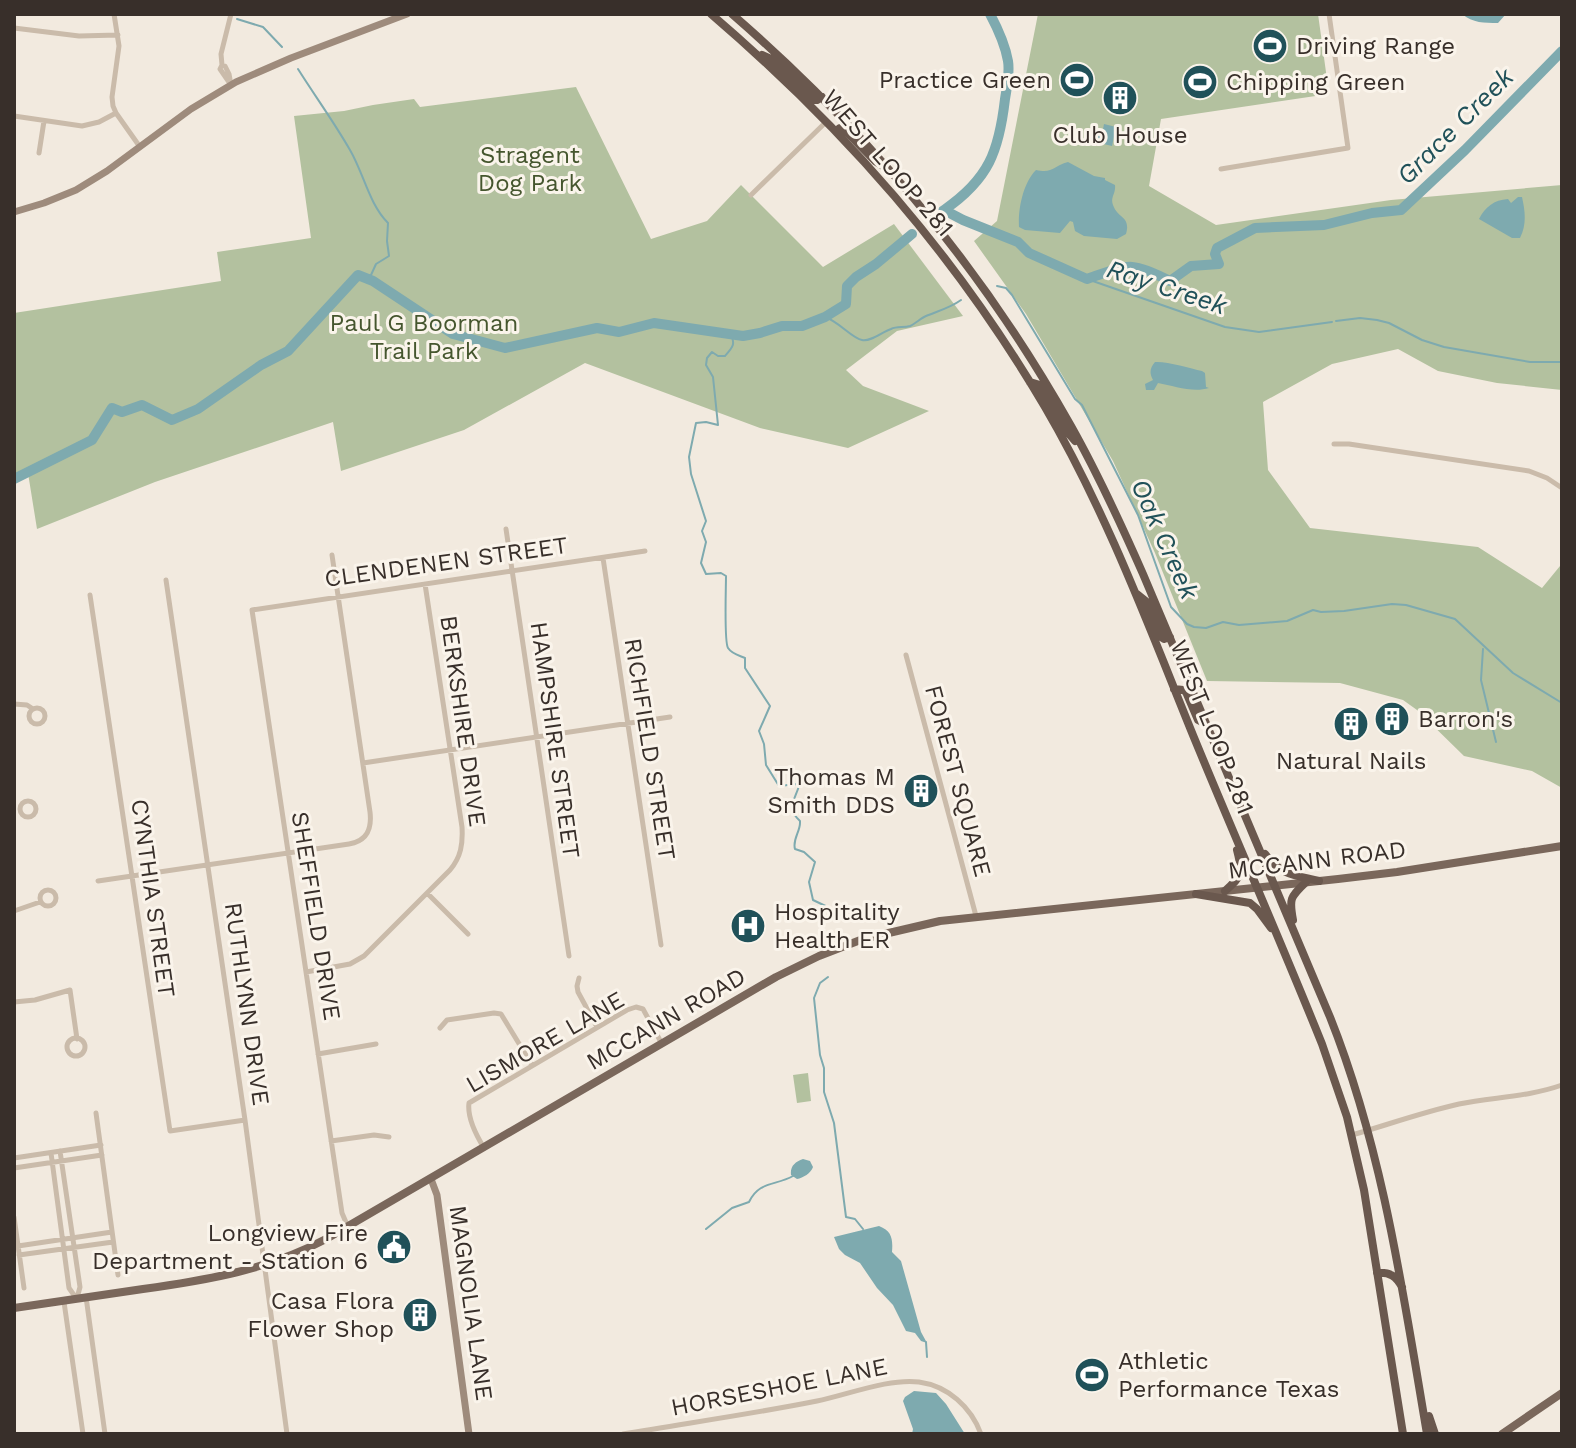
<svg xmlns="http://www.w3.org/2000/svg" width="1576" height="1448" viewBox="0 0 1576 1448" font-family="'Work Sans',sans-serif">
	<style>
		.green { fill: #b3c19f }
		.water { fill: #7eaaaf }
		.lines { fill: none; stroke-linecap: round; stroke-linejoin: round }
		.stream { stroke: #7eaaaf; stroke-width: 2 }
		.river { stroke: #7eaaaf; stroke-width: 10 }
		.minor { stroke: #cabbaa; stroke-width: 5 }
		.secondary { stroke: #9e8b7c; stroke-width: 7 }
		.primary { stroke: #7a675b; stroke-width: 8 }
		.trunk { stroke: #6a584e; stroke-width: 8 }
		.labels { text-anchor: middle; stroke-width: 6; stroke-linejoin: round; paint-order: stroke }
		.poi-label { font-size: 24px; fill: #382f2a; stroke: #faf4eb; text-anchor: start }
		.park-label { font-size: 24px; fill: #45562e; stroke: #faf4eb }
		.street-label { font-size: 24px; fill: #382f2a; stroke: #faf4eb }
		.water-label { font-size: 26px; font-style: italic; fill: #205159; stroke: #faf4eb }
	</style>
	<rect width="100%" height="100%" fill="#f2eadf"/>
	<!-- green -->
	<path class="green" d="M1038 14H1318L1329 94 1161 119 1149 186 1216 225 1391 200 1562 185V390L1497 383 1438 371 1398 349 1332 364 1263 402 1268 470 1310 528 1478 547 1542 588 1560 566H1562V788L1532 771 1464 756 1417 710 1403 700 1340 683 1207 681 1155 553 1113 461 1026 314 974 241 997 221Z
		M576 87 651 239 707 221 741 185 823 267 894 224 963 316 897 331 846 370 863 386 929 411 848 448 760 428 585 363 464 430 341 471 333 422 155 482 37 529 28 473 14 479V313L221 281 217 252 311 238 294 116 344 111 373 105 414 99 420 107Z
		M808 1073 811 1101 797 1103 793 1075Z"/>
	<!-- water -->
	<path class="water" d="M1462 14H1506L1498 23C1484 23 1473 23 1462 14Z
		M1104 124 1116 127 1112 146 1091 141 1093 132 1102 134Z
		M1068 162 1094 176 1105 178V180L1115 185C1116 194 1110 197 1113 205 1118 219 1131 216 1126 234L1117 239 1084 236 1075 231 1073 222 1070 221 1060 233 1025 230 1019 227C1018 209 1023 183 1036 170 1053 174 1053 166 1068 162Z
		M1518 197H1522C1525 211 1527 224 1520 238H1512L1479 219C1485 207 1494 200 1508 199L1511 203Z
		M1155 362C1166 361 1190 368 1202 371L1205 373 1206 387 1209 388C1193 393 1174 386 1158 383L1154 390H1146L1145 384 1153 380C1149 373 1150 368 1155 362Z
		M803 1159 810 1161 813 1167C811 1173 803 1178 797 1179L791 1175C790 1166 795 1162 803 1159Z
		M879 1226C892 1231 893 1239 892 1252L901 1261 921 1332 927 1343 921 1341 915 1333 906 1331 893 1305 877 1288 860 1263 845 1255 839 1249 834 1237Z
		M914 1391 936 1393 946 1404 965 1434H912L913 1429 903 1401 905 1397Z"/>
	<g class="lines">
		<!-- stream -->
		<path class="stream" d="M237 19 263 27 282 47
			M298 69C315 96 334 122 350 150 364 174 369 204 388 223L387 241 389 256 376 264 371 275 364 278
			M1087 279 1225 327 1259 332 1332 322
			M997 286 1006 288 1012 295 1075 399 1082 405 1138 515 1171 607 1187 624 1194 627 1206 628 1223 622 1239 625 1287 621 1313 610 1321 612 1344 611 1392 604 1406 605 1455 619 1513 673 1562 703
			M825 317C838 321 853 339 862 340 871 342 882 332 891 329 897 326 904 328 910 326 915 324 921 318 926 316 938 311 950 308 961 300
			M1336 321 1360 318 1377 320 1389 323 1422 340 1444 347 1530 362H1562
			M730 333C736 344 733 347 725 356H718L712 352 707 358 706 365 713 377 718 425 706 422 696 423 689 457 691 474 706 521 702 531 706 542 701 563 706 574 721 573 726 576C726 588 724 642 728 648 732 654 738 655 745 658V668L770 706 759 731 764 744 766 765 779 786 797 784 799 786C794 802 786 808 800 821 801 831 792 839 795 849L804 852 815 862 809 882 813 900 834 910 840 915
			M1483 649 1481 680 1496 742
			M828 977 820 983 814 998 820 1055 824 1068V1092L834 1123 846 1217 855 1219 863 1229
			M706 1229 732 1208 749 1202C759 1181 775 1186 793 1176
			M926 1342 927 1357"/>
		<!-- river -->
		<path class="river" d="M944 210C989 179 999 151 1005 99 1007 86 1010 73 1008 61 1005 44 998 29 990 14
			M940 213 944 210 963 220 1018 242 1029 253 1087 279C1128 265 1129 260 1170 281L1191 266 1219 264 1215 254 1217 248 1255 228 1324 225 1372 213 1401 210 1465 150 1562 51
			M14 479 92 440 112 408 122 412 142 405 172 420 198 409 261 365 288 351 358 275 373 281 453 334 505 348 597 328 619 332 654 323 743 336 760 333 782 326H802L825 317 846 304 847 286 856 277 876 264 912 234"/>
		<!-- minor -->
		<path class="minor" d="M114 14 119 46 112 97 113 106 116 113 140 147
			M14 28 79 36 118 35
			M222 65 221 54 231 14
			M222 65 225 66 229 74 231 85 220 69Z
			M14 116 82 126 99 122 116 113
			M39 153 44 121
			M1221 169 1348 148 1329 14
			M751 195 826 122
			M1334 444H1349L1529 471 1547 478 1562 488
			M506 529 569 956
			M603 558 661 945
			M166 580 245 1120 287 1434
			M90 595 170 1131 245 1120
			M906 655 976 916
			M14 704 27 705 33 709
			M29 716a8 8 0 1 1 16 0a8 8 0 1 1-16 0Z
			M363 763 670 717
			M20 809a8 8 0 1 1 16 0a8 8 0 1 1-16 0Z
			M98 881 349 844C367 841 372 829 370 812L332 555
			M40 898a8 8 0 1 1 16 0a8 8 0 1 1-16 0Z
			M427 893 468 934
			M14 911 40 902
			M306 972 350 964 364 956 450 870C461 857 463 844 462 827L425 584
			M579 978 577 986 578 992 597 1027
			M14 1002 35 1000 70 990 77 1039
			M440 1028 447 1020 494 1013 501 1014 532 1065
			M67 1047a9 9 0 1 1 18 0a9 9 0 1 1-18 0Z
			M318 1054 376 1044
			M96 1113 118 1275
			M1352 1135C1387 1125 1423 1112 1459 1104 1494 1097 1528 1097 1562 1085
			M331 1141 374 1135 389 1137
			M484 1148C476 1135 467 1118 469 1103L627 1010 636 1007 643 1009 662 1044
			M60 1151 80 1287 77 1298
			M51 1153 69 1288 76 1298
			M14 1158 101 1145
			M14 1168 102 1155
			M14 1217 24 1288
			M348 1227 342 1213 252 610 645 551
			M18 1246 112 1232
			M19 1255 113 1242
			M86 1297 105 1434
			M64 1302 83 1434
			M623 1434C687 1423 752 1414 817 1401 847 1395 889 1378 919 1382 948 1386 971 1407 981 1434"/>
		<!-- secondary -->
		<path class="secondary" d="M14 212 44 203 76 190 107 171 191 109 236 82 291 58 407 14
			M431 1179 437 1195 469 1434"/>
		<!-- primary -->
		<path class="primary" d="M14 1308C57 1302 100 1295 143 1289 207 1280 268 1270 326 1239L776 977 819 956 863 939 940 921 1338 879 1397 872 1562 846
			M1502 1434 1562 1393"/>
		<!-- trunk -->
		<path class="trunk" d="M711 14C845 129 955 254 1045 407 1107 513 1149 627 1195 740 1237 842 1281 942 1322 1044L1347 1117 1364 1190 1403 1434
			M732 14C868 132 983 269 1071 426 1098 474 1121 524 1143 574L1330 1017C1383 1150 1403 1293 1427 1434
			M762 55 773 60 815 100H817L822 97
			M836 131 840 128 844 129 875 161 883 166
			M1030 382 1040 385 1069 434 1075 441
			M1137 594 1147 602 1161 637 1164 639 1170 637
			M1174 689 1183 690 1186 692 1198 720 1206 724
			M1265 854C1282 876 1294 875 1319 881
			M1225 891C1243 875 1243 873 1237 850
			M1196 894 1250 903 1257 909 1271 928
			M1293 920C1289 899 1290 897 1306 882
			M1377 1273C1390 1272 1396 1276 1402 1287
			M1429 1416 1435 1434"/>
	</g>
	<!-- icons -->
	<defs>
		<symbol id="stadium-disc" viewBox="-11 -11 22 22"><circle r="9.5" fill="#205159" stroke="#faf4eb"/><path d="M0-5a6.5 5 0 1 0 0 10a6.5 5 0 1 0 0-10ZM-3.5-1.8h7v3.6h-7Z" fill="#fff"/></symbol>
		<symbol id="building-disc" viewBox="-11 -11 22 22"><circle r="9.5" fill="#205159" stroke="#faf4eb"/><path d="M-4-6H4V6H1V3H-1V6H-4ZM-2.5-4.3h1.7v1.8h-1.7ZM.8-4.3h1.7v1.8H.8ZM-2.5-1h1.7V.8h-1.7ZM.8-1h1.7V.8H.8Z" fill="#fff"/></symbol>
		<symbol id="hospital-disc" viewBox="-11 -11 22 22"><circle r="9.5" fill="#205159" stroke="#faf4eb"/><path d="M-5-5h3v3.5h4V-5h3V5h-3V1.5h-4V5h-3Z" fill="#fff"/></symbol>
		<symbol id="civic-disc" viewBox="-11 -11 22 22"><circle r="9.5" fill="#205159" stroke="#faf4eb"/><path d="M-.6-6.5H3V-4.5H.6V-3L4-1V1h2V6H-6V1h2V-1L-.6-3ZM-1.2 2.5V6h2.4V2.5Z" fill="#fff"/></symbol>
	</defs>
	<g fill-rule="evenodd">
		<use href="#stadium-disc" x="1250" y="26" width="40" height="40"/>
		<use href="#stadium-disc" x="1057" y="60" width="40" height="40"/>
		<use href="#stadium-disc" x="1180" y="62" width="40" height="40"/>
		<use href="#building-disc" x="1100" y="78" width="40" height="40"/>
		<use href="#building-disc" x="1372" y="699" width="40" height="40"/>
		<use href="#building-disc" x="1331" y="704" width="40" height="40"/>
		<use href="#building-disc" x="901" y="771" width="40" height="40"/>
		<use href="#hospital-disc" x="728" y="906" width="40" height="40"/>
		<use href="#civic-disc" x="374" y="1227" width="40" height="40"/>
		<use href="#building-disc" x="400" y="1295" width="40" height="40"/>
		<use href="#stadium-disc" x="1072" y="1355" width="40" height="40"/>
	</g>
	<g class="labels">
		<!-- poi labels -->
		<g class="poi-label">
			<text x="1296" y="54">Driving Range</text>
			<text x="1051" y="88" text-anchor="end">Practice Green</text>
			<text x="1226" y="90">Chipping Green</text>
			<text x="1120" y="143" text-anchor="middle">Club House</text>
			<text x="1418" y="727">Barron's</text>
			<text x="1351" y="769" text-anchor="middle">Natural Nails</text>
			<text x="895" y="785" text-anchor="end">Thomas M<tspan x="895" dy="28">Smith DDS</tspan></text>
			<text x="774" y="920">Hospitality<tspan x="774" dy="28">Health ER</tspan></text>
			<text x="368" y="1241" text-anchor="end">Longview Fire<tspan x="368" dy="28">Department - Station 6</tspan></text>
			<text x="394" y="1309" text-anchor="end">Casa Flora<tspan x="394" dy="28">Flower Shop</tspan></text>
			<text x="1118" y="1369">Athletic<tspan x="1118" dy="28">Performance Texas</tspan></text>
		</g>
		<!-- park labels -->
		<g class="park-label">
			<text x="530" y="163">Stragent<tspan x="530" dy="28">Dog Park</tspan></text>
			<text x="424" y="331">Paul G Boorman<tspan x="424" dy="28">Trail Park</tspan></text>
		</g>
		<!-- street labels -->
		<g class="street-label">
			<text transform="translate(888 163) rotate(49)" y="8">WEST LOOP 281</text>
			<text transform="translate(446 562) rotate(-8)" y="8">CLENDENEN STREET</text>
			<text transform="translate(463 721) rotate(82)" y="8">BERKSHIRE DRIVE</text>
			<text transform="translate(1212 727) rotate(68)" y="8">WEST LOOP 281</text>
			<text transform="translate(555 740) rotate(82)" y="8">HAMPSHIRE STREET</text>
			<text transform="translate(650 749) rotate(81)" y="8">RICHFIELD STREET</text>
			<text transform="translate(958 781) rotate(75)" y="8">FOREST SQUARE</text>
			<text transform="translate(1317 860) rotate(-7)" y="8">MCCANN ROAD</text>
			<text transform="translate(153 898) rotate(82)" y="8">CYNTHIA STREET</text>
			<text transform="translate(316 916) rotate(81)" y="8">SHEFFIELD DRIVE</text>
			<text transform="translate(247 1004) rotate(82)" y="8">RUTHLYNN DRIVE</text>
			<text transform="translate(666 1019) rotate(-30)" y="8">MCCANN ROAD</text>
			<text transform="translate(545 1042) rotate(-30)" y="8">LISMORE LANE</text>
			<text transform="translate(471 1303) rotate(82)" y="8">MAGNOLIA LANE</text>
			<text transform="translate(779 1387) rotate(-11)" y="8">HORSESHOE LANE</text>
		</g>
		<!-- water labels -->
		<g class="water-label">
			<text transform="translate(1455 126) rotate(-45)" y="9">Grace Creek</text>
			<text transform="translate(1167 287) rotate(18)" y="9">Ray Creek</text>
			<text transform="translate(1165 539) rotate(66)" y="9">Oak Creek</text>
		</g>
	</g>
	<!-- border -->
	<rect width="1576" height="1448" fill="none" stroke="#382f2a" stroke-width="32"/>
</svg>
